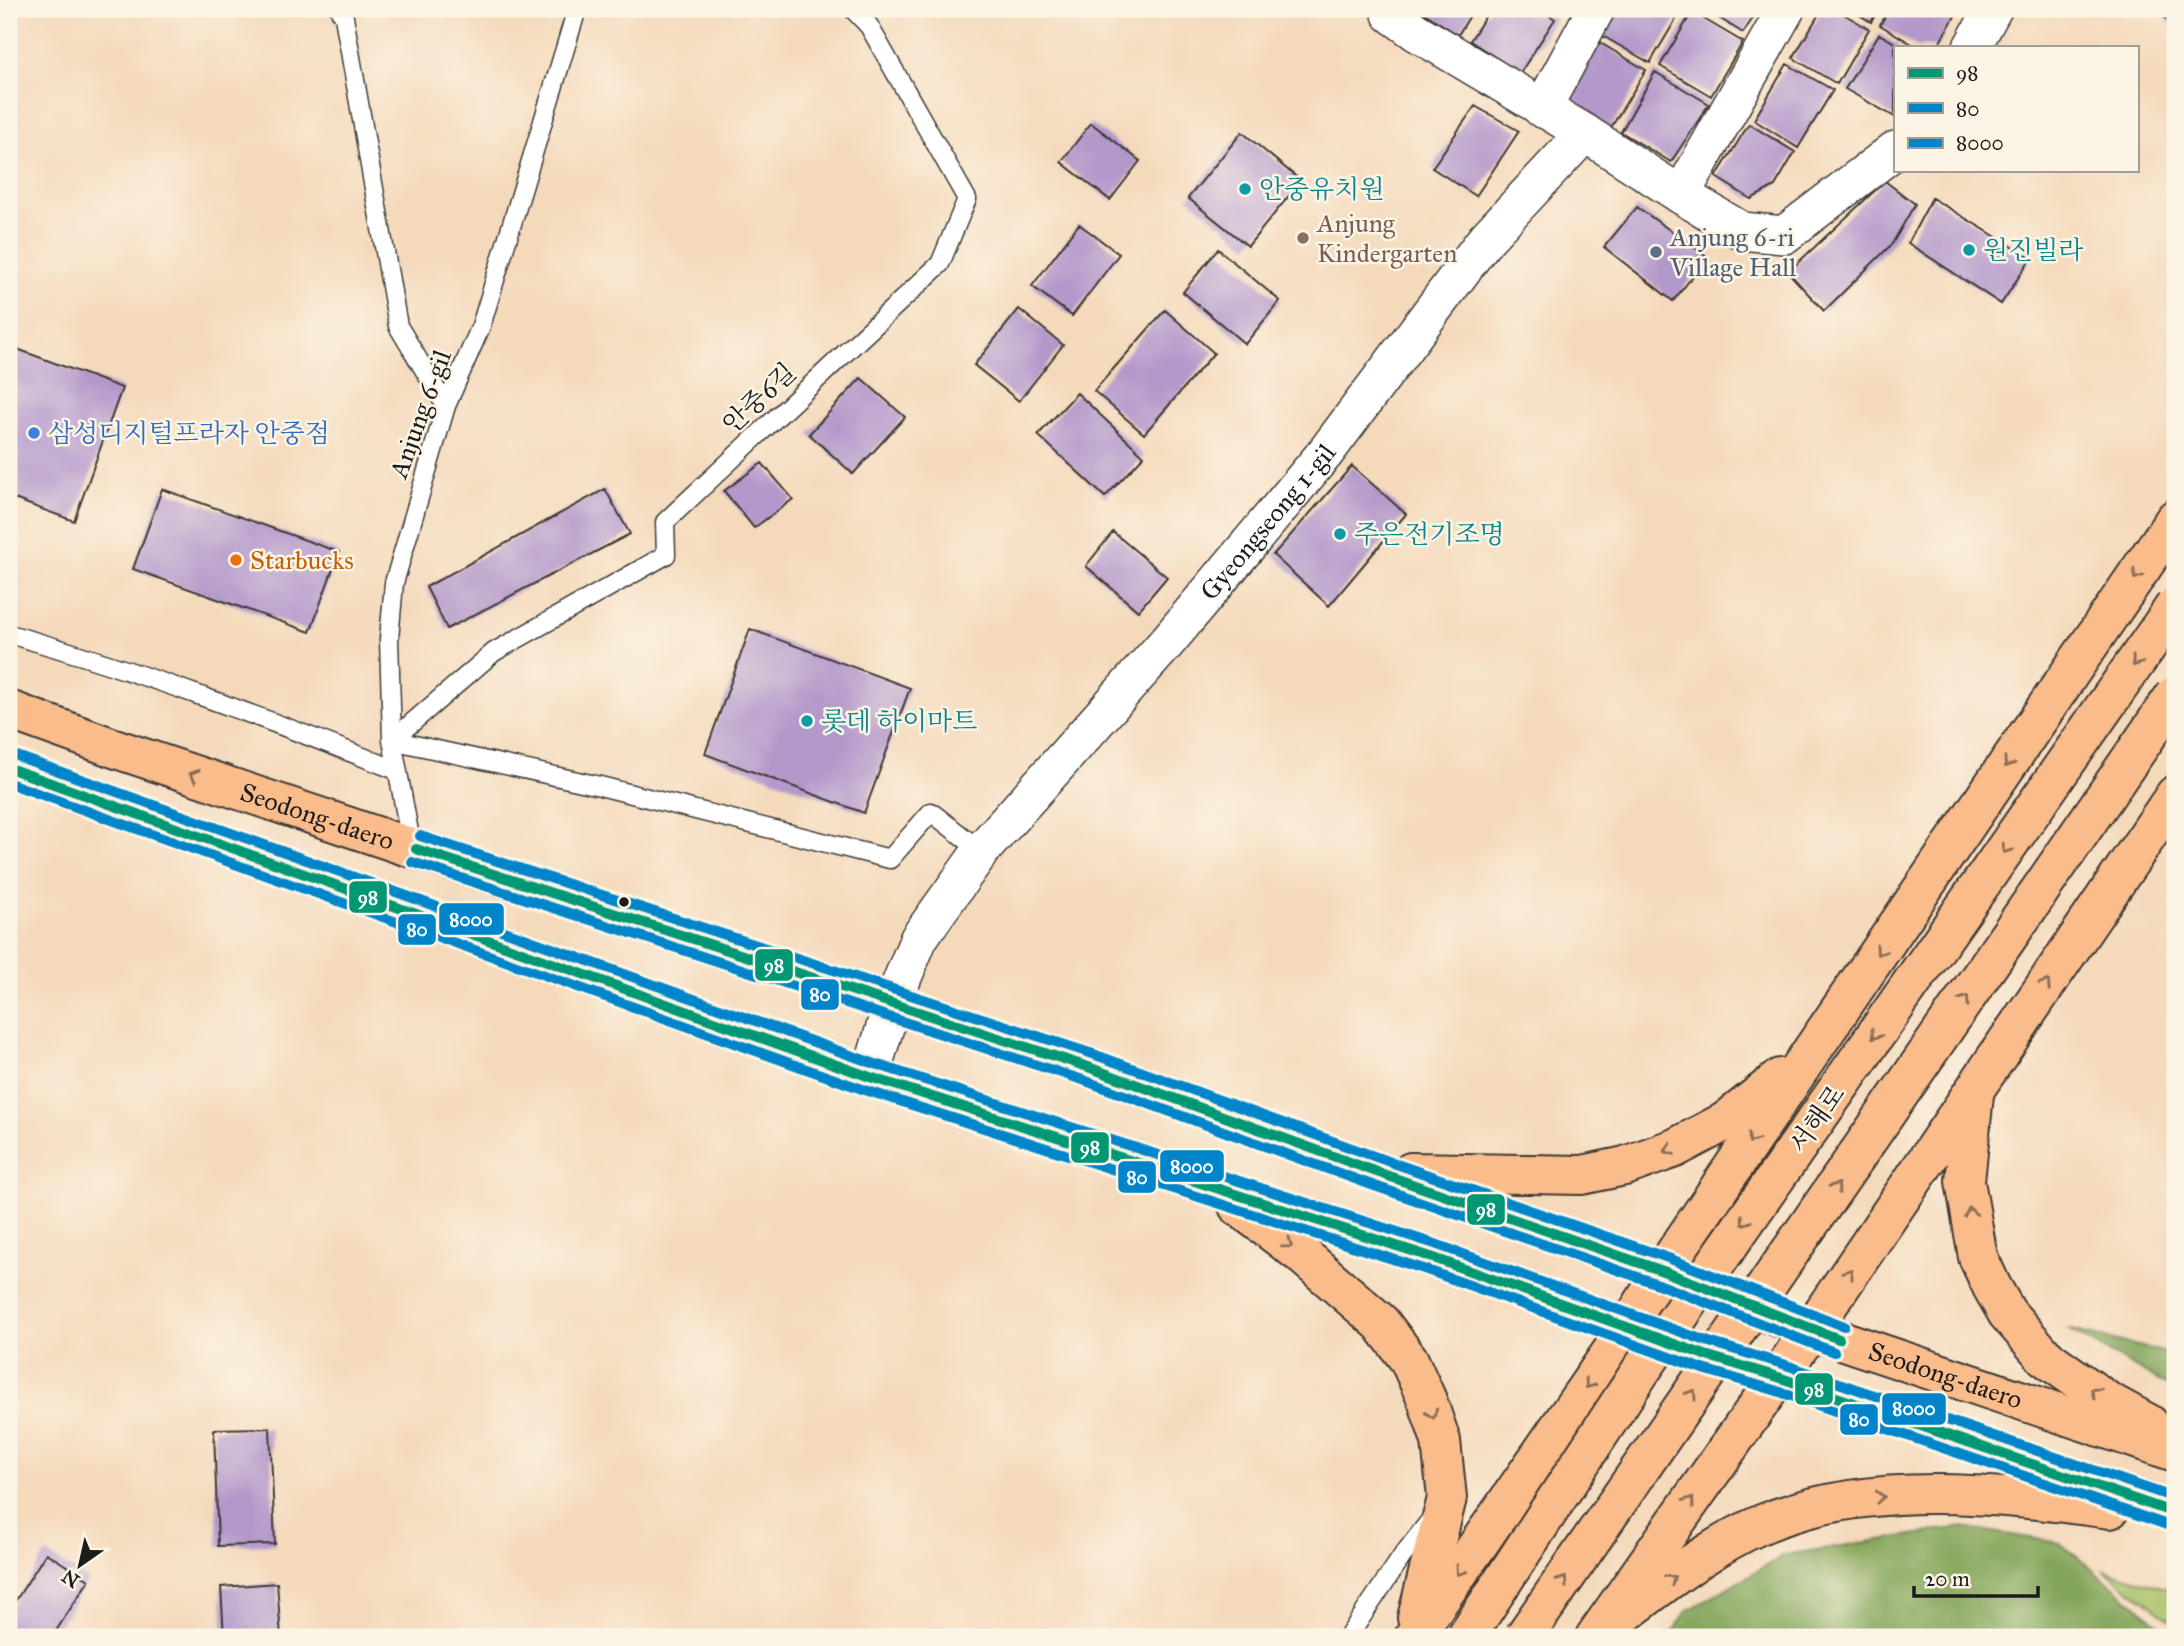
<svg xmlns="http://www.w3.org/2000/svg" width="2184" height="1646" viewBox="0 0 2184 1646" font-family="'IM FELL Great Primer','Noto Serif KR',serif">
	<style>
		.green { fill: #a5bf65; stroke: #606e40; stroke-width: 2 }
		.forest { fill: #84a65a; stroke: #50613b; stroke-width: 2 }
		.building { fill: #b398cb }
		.lines { fill: none; stroke-linecap: round; stroke-linejoin: round }
		.lane-casing { stroke: #3c3834; stroke-width: 21 }
		.street-casing { stroke: #3c3834; stroke-width: 40 }
		.primary-casing { stroke: #3c3834; stroke-width: 42 }
		.lane { stroke: #fff; stroke-width: 18 }
		.street { stroke: #fff; stroke-width: 37 }
		.primary { stroke: #fabc8b; stroke-width: 38 }
		.primary-bridge-casing { stroke: #3c3834; stroke-width: 42; stroke-linecap: butt }
		.primary-bridge { stroke: #fabc8b; stroke-width: 38 }
		.bus-1-casing { stroke: #fcf5e5; stroke-width: 16 }
		.bus-2-casing { stroke: #fcf5e5; stroke-width: 16 }
		.bus-3-casing { stroke: #fcf5e5; stroke-width: 16 }
		.bus-1 { stroke: #009775; stroke-width: 10 }
		.bus-2 { stroke: #0085ca; stroke-width: 10 }
		.bus-3 { stroke: #0085ca; stroke-width: 10 }
		.oneway { stroke: #8b6c54 }
		.culture-dot { fill: #0f9aa8; stroke: #fcf5e5; stroke-width: 2.5 }
		.education-dot { fill: #8d6e63; stroke: #fcf5e5; stroke-width: 2.5 }
		.service-dot { fill: #5c6f8a; stroke: #fcf5e5; stroke-width: 2.5 }
		.shop-dot { fill: #3f7fe0; stroke: #fcf5e5; stroke-width: 2.5 }
		.food-dot { fill: #e8710a; stroke: #fcf5e5; stroke-width: 2.5 }
		.bus-dot { fill: #1c1c1c; stroke: #fcf5e5; stroke-width: 2.5 }
		.labels { text-anchor: middle; stroke-width: 5; stroke-linejoin: round; paint-order: stroke }
		.culture-label { font-size: 26px; fill: #0d838f; stroke: #fcf5e5; text-anchor: start }
		.education-label { font-size: 26px; fill: #785e54; stroke: #fcf5e5; text-anchor: start }
		.service-label { font-size: 26px; fill: #4e5e75; stroke: #fcf5e5; text-anchor: start }
		.street-label { font-size: 26px; fill: #1c1c1c; stroke: #fcf5e5 }
		.shop-label { font-size: 26px; fill: #366cbe; stroke: #fcf5e5; text-anchor: start }
		.food-label { font-size: 26px; fill: #c56008; stroke: #fcf5e5; text-anchor: start }
		.line-badge { stroke: #fcf5e5; stroke-width: 2.5 }
		.badge-label { font-size: 19px; text-anchor: middle; font-weight: bold; fill: #fff }
	</style>
	<rect width="100%" height="100%" fill="#fcf5e5"/>
	<filter id="ink" filterUnits="userSpaceOnUse"><feTurbulence type="fractalNoise" baseFrequency=".0143" numOctaves="2"/><feDisplacementMap in="SourceGraphic" scale="14" xChannelSelector="R" yChannelSelector="G"/><feConvolveMatrix kernelMatrix="1 2 1 2 8 2 1 2 1" color-interpolation-filters="sRGB"/></filter>
	<filter id="wash" filterUnits="userSpaceOnUse"><feTurbulence type="fractalNoise" baseFrequency=".00686" numOctaves="4" result="noise"/><feDisplacementMap in="SourceGraphic" scale="28" xChannelSelector="R" yChannelSelector="G"/><feGaussianBlur stdDeviation="1.57" result="paint"/><feColorMatrix in="noise" values="0 0 0 0 0 0 0 0 0 0 0 0 0 0 0 0 0 1.4 0 .05"/><feComposite in="paint" operator="in"/></filter>
	<g filter="url(#wash)">
		<rect width="100%" height="100%" fill="#f4d9bb"/>
		<!-- green -->
		<path class="green" d="M2104 1570 2175 1591V1624Z"/>
		<!-- forest -->
		<path class="forest" d="M2068 1329 2175 1355V1390Z
			M1963 1527 2060 1543 2175 1637H1670L1687 1611 1785 1555Z"/>
		<g id="blocks">
			<!-- building -->
			<path class="building" d="M1418 9H1474L1458 35Z
				M1490 9H1539L1555 19 1520 73 1470 41Z
				M1618 9H1682L1650 63 1601 35Z
				M1705 9H1759L1743 33Z
				M1822 9H1835L1869 29 1837 84 1793 58Z
				M1850 9H1879L1871 22Z
				M1889 9H1959L1937 47H1917L1880 25Z
				M2157 9H2175V28Z
				M1692 12 1743 42 1711 96 1660 66Z
				M1879 34 1902 47H1895V117L1845 89Z
				M1597 41 1646 70 1609 131 1562 103Z
				M1787 64 1833 90 1798 148 1754 120Z
				M1655 72 1709 104 1671 162 1621 132Z
				M1475 106 1519 131 1476 196 1432 168Z
				M1091 123 1140 161 1110 200 1061 162Z
				M1749 124 1795 152 1775 186 1751 199 1716 177Z
				M1242 132 1301 181 1248 246 1188 198Z
				M1885 181 1915 204 1892 244 1824 311 1788 272Z
				M1932 198 2031 258 2001 304 1908 243Z
				M1637 207 1708 257 1673 301 1604 247Z
				M1079 224 1119 254 1072 316 1032 286Z
				M1218 249 1280 301 1245 344 1183 292Z
				M1019 309 1063 345 1019 401 974 365Z
				M1165 310 1214 353 1144 434 1094 391Z
				M9 346 122 388 74 521 9 497Z
				M861 378 905 417 853 474 809 434Z
				M1077 393 1144 456 1105 497 1038 435Z
				M762 463 793 499 754 528 724 491Z
				M1352 466 1406 514 1329 606 1273 555Z
				M162 489 339 552 310 632 133 569Z
				M605 489 630 534 447 629 426 587Z
				M1113 532 1167 577 1138 611 1086 566Z
				M750 629 910 688 864 813 705 754Z
				M270 1428 275 1544 218 1546 214 1429Z
				M46 1553 89 1580 52 1637H9V1611Z
				M277 1583 281 1637H224L221 1587Z"/>
		</g>
	</g>
	<g filter="url(#ink)">
		<use href="#blocks" fill-opacity="0" stroke="#3c3834" stroke-width="2"/>
		<g class="lines">
			<defs>
				<path id="lane" d="M339 9 344 17 398 326 446 406
					M9 634C140 671 269 720 396 770
					M392 740 494 652 666 555 665 522 940 264 967 199 869 26 853 9
					M392 740 600 786 890 859 931 812 981 851
					M412 848 392 740 389 639 394 583 446 406 481 326 577 9
					M1348 1637 1403 1555 1432 1518"/>
				<g id="street">
					<path d="M1393 9 1391 14 1416 32 1585 133"/>
					<path d="M1972 47 1993 9"/>
					<path d="M1542 109 1596 9"/>
					<path d="M1681 195 1742 231 1784 235 1895 150"/>
					<path id="s1" d="M870 1077 892 1004 919 938 981 851 1168 641 1326 452 1485 240 1585 133 1681 195 1786 9"/>
				</g>
				<g id="primary">
					<path id="s2" d="M9 710 114 748 412 848 1088 1067 1374 1171 1663 1271 1811 1330 2175 1452"/>
					<path d="M9 768 870 1077 1431 1257 1705 1355 1778 1377 2175 1513"/>
					<path d="M1974 1095 1965 1181 1978 1257 1992 1287 2007 1313 2045 1357 2107 1401 2149 1424"/>
					<path d="M1411 1172 1582 1175 1625 1166 1675 1148 1726 1121 1780 1078"/>
					<path d="M1238 1206 1301 1254 1381 1323 1409 1360 1427 1400 1441 1441 1447 1498 1417 1618"/>
					<path d="M1624 1614C1668 1581 1711 1546 1762 1524 1868 1479 1999 1494 2110 1509"/>
					<path d="M1414 1637 1628 1328 1663 1271 1807 1058 2175 519"/>
					<path d="M1595 1637 1811 1330 2175 795"/>
				</g>
			</defs>
			<!-- lane casing -->
			<use href="#lane" class="lane-casing"/>
			<!-- street casing -->
			<use href="#street" class="street-casing"/>
			<!-- primary casing -->
			<use href="#primary" class="primary-casing"/>
			<!-- lane -->
			<use href="#lane" class="lane"/>
			<!-- street -->
			<use href="#street" class="street"/>
			<!-- primary -->
			<use href="#primary" class="primary"/>
			<defs>
				<path id="primary-bridge" d="M1466 1637 1640 1372 2175 606
					M1524 1637 2175 695"/>
			</defs>
			<!-- primary-bridge casing -->
			<use href="#primary-bridge" class="primary-bridge-casing"/>
			<!-- primary-bridge -->
			<use href="#primary-bridge" class="primary-bridge"/>
			<defs>
				<path id="bus-1" d="M9 768 870 1077 1431 1257 1705 1355 1778 1377 2175 1513
					M416 849 1088 1067 1374 1171 1663 1271 1839 1339"/>
				<path id="bus-2" d="M9 783 865 1090 1427 1270 1700 1368 1774 1390 2170 1526
					M412 862 1083 1080 1369 1184 1658 1284 1834 1352"/>
				<path id="bus-3" d="M14 755 875 1064 1435 1244 1709 1342 1783 1364 2175 1498
					M420 836 1093 1054 1379 1158 1668 1258 1844 1326"/>
			</defs>
			<!-- bus-1 casing -->
			<use href="#bus-1" class="bus-1-casing"/>
			<!-- bus-2 casing -->
			<use href="#bus-2" class="bus-2-casing"/>
			<!-- bus-3 casing -->
			<use href="#bus-3" class="bus-3-casing"/>
			<!-- bus-1 -->
			<use href="#bus-1" class="bus-1"/>
			<!-- bus-2 -->
			<use href="#bus-2" class="bus-2"/>
			<!-- bus-3 -->
			<use href="#bus-3" class="bus-3"/>
		</g>
		<!-- one-way arrows -->
		<defs><path id="oneway-chevron" d="M-2-3.5L2.5 0L-2 3.5" fill="none" stroke-width="1.6" stroke-linecap="round" stroke-linejoin="round" transform="scale(1.75)"/></defs>
		<g class="oneway">
			<use href="#oneway-chevron" transform="translate(2137 575) rotate(124)"/>
			<use href="#oneway-chevron" transform="translate(2136 662) rotate(125)"/>
			<use href="#oneway-chevron" transform="translate(2008 763) rotate(124)"/>
			<use href="#oneway-chevron" transform="translate(194 775) rotate(-162)"/>
			<use href="#oneway-chevron" transform="translate(2006 849) rotate(125)"/>
			<use href="#oneway-chevron" transform="translate(1880 951) rotate(124)"/>
			<use href="#oneway-chevron" transform="translate(2046 984) rotate(-56)"/>
			<use href="#oneway-chevron" transform="translate(1965 1000) rotate(-55)"/>
			<use href="#oneway-chevron" transform="translate(1875 1035) rotate(125)"/>
			<use href="#oneway-chevron" transform="translate(1752 1139) rotate(124)"/>
			<use href="#oneway-chevron" transform="translate(1669 1150) rotate(159)"/>
			<use href="#oneway-chevron" transform="translate(1836 1187) rotate(-55)"/>
			<use href="#oneway-chevron" transform="translate(1970 1212) rotate(-99)"/>
			<use href="#oneway-chevron" transform="translate(1745 1221) rotate(125)"/>
			<use href="#oneway-chevron" transform="translate(1288 1244) rotate(37)"/>
			<use href="#oneway-chevron" transform="translate(1849 1273) rotate(-56)"/>
			<use href="#oneway-chevron" transform="translate(1589 1384) rotate(125)"/>
			<use href="#oneway-chevron" transform="translate(2095 1392) rotate(-144)"/>
			<use href="#oneway-chevron" transform="translate(1692 1394) rotate(-55)"/>
			<use href="#oneway-chevron" transform="translate(1432 1414) rotate(72)"/>
			<use href="#oneway-chevron" transform="translate(1880 1497) rotate(-3)"/>
			<use href="#oneway-chevron" transform="translate(1690 1501) rotate(-55)"/>
			<use href="#oneway-chevron" transform="translate(1460 1571) rotate(125)"/>
			<use href="#oneway-chevron" transform="translate(1671 1579) rotate(-37)"/>
			<use href="#oneway-chevron" transform="translate(1563 1581) rotate(-55)"/>
		</g>
	</g>
	<!-- markers -->
	<g class="culture-dot">
		<circle cx="1245" cy="189" r="7"/>
		<circle cx="1969" cy="250" r="7"/>
		<circle cx="1340" cy="534" r="7"/>
		<circle cx="807" cy="721" r="7"/>
	</g>
	<circle class="education-dot" cx="1303" cy="238" r="7"/>
	<circle class="service-dot" cx="1656" cy="252" r="7"/>
	<circle class="shop-dot" cx="34" cy="433" r="7"/>
	<circle class="food-dot" cx="236" cy="560" r="7"/>
	<circle class="bus-dot" cx="624" cy="902" r="6"/>
	<g class="labels">
		<!-- culture labels -->
		<g class="culture-label">
			<text x="1259" y="198">안중유치원</text>
			<text x="1983" y="259">원진빌라</text>
			<text x="1354" y="543">주은전기조명</text>
			<text x="821" y="730">롯데 하이마트</text>
		</g>
		<!-- education labels -->
		<g class="education-label">
			<text x="1317" y="232">Anjung<tspan x="1317" dy="30">Kindergarten</tspan></text>
		</g>
		<!-- service labels -->
		<g class="service-label">
			<text x="1670" y="246">Anjung 6-ri<tspan x="1670" dy="30">Village Hall</tspan></text>
		</g>
		<!-- street labels -->
		<g class="street-label">
			<text transform="translate(759 398) rotate(-43)" y="9">안중6길</text>
			<text transform="translate(420 414) rotate(-70)" y="9">Anjung 6-gil</text>
			<text dy="9" stroke="none"><textPath href="#s1" startOffset="691">Gyeongseong 1-gil</textPath></text>
			<text dy="9" stroke="none"><textPath href="#s2" startOffset="326">Seodong-daero</textPath></text>
			<text transform="translate(1817 1119) rotate(-55)" y="9">서해로</text>
			<text dy="9" stroke="none"><textPath href="#s2" startOffset="2048">Seodong-daero</textPath></text>
		</g>
		<!-- shop labels -->
		<g class="shop-label">
			<text x="48" y="442">삼성디지털프라자 안중점</text>
		</g>
		<!-- food labels -->
		<g class="food-label">
			<text x="250" y="569">Starbucks</text>
		</g>
	</g>
	<g class="line-badge">
		<rect x="348" y="880" width="40" height="34" rx="7" fill="#009775"/>
		<rect x="438" y="902" width="67" height="34" rx="7" fill="#0085ca"/>
		<rect x="397" y="913" width="40" height="33" rx="7" fill="#0085ca"/>
		<rect x="754" y="948" width="40" height="34" rx="7" fill="#009775"/>
		<rect x="800" y="978" width="40" height="33" rx="7" fill="#0085ca"/>
		<rect x="1070" y="1131" width="40" height="33" rx="7" fill="#009775"/>
		<rect x="1159" y="1149" width="66" height="34" rx="7" fill="#0085ca"/>
		<rect x="1117" y="1160" width="40" height="34" rx="7" fill="#0085ca"/>
		<rect x="1466" y="1193" width="40" height="33" rx="7" fill="#009775"/>
		<rect x="1794" y="1372" width="40" height="34" rx="7" fill="#009775"/>
		<rect x="1881" y="1392" width="66" height="34" rx="7" fill="#0085ca"/>
		<rect x="1839" y="1403" width="40" height="33" rx="7" fill="#0085ca"/>
	</g>
	<g class="badge-label">
		<text x="368" y="904">98</text>
		<text x="471" y="926">8000</text>
		<text x="417" y="936">80</text>
		<text x="774" y="972">98</text>
		<text x="820" y="1001">80</text>
		<text x="1090" y="1154">98</text>
		<text x="1192" y="1173">8000</text>
		<text x="1137" y="1184">80</text>
		<text x="1486" y="1216">98</text>
		<text x="1814" y="1396">98</text>
		<text x="1914" y="1415">8000</text>
		<text x="1859" y="1426">80</text>
	</g>
	<!-- margin -->
	<rect width="2184" height="1646" fill="none" stroke="#fcf5e5" stroke-width="35"/>
	<!-- legend -->
	<rect x="1894" y="46" width="245" height="126" fill="#fcf5e5" stroke="#a29e95" stroke-width="2"/>
	<rect x="1908" y="68" width="35" height="10" fill="#009775" stroke="#a29e95" stroke-width="2"/>
	<text x="1956" y="80" font-size="21" fill="#1c1c1c">98</text>
	<rect x="1908" y="103" width="35" height="10" fill="#0085ca" stroke="#a29e95" stroke-width="2"/>
	<text x="1956" y="116" font-size="21" fill="#1c1c1c">80</text>
	<rect x="1908" y="138" width="35" height="10" fill="#0085ca" stroke="#a29e95" stroke-width="2"/>
	<text x="1956" y="150" font-size="21" fill="#1c1c1c">8000</text>
	<!-- north arrow -->
	<g transform="translate(80 1565) rotate(214)" stroke="#fcf5e5" stroke-width="5" paint-order="stroke">
	<path d="M0-5L12 26L0 18L-12 26Z" fill="#1c1c1c"/>
	<text y="-10" font-size="19" font-weight="bold" text-anchor="middle" fill="#1c1c1c">N</text>
	</g>
	<!-- scale -->
	<path d="M1914 1586v10h124v-10" fill="none" stroke="#1c1c1c" stroke-width="3.5"/>
	<text x="1925" y="1586" font-size="21" fill="#1c1c1c" stroke="#fcf5e5" stroke-width="5" paint-order="stroke">20 m</text>
</svg>
